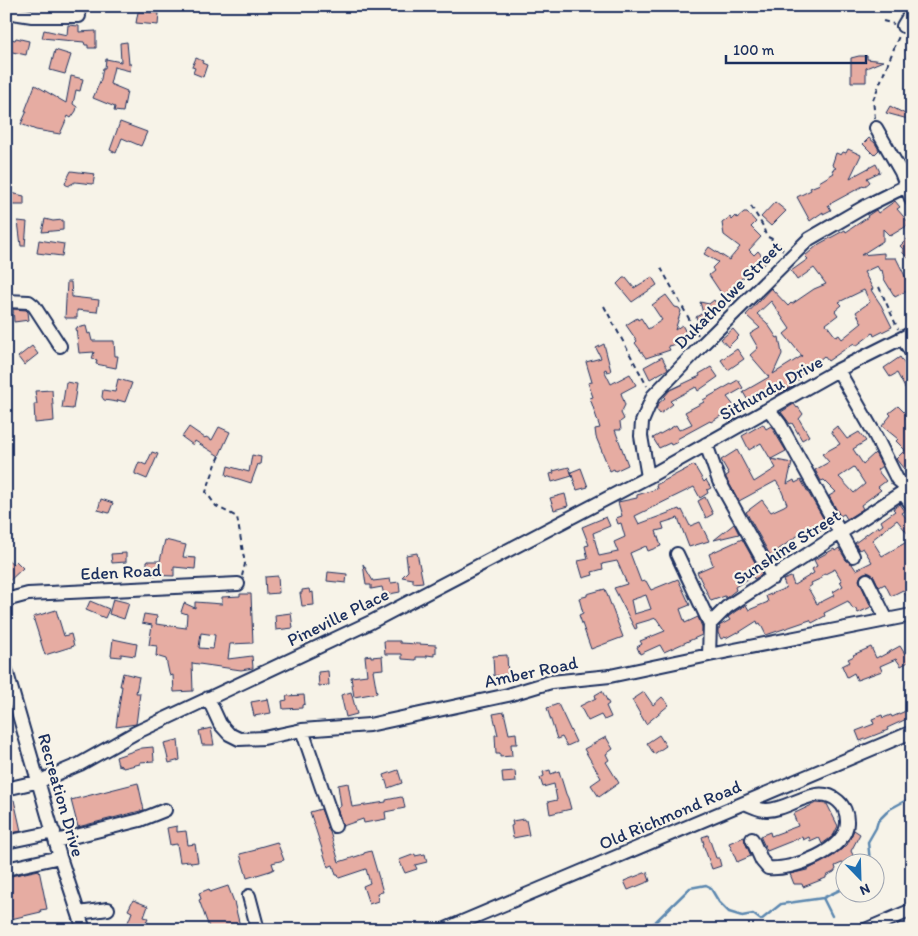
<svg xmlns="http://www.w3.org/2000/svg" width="918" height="936" viewBox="0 0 918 936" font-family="Itim,sans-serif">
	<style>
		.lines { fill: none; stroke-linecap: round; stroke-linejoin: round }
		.stream { stroke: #5c88b0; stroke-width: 2.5 }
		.building { fill: #e6aca2; stroke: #1b2f5e; fill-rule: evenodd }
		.minor-casing { stroke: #1b2f5e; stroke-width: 16 }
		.path { stroke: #1b2f5e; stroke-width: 2; stroke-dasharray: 5 4; stroke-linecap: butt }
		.minor { stroke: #f7f3e8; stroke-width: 12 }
		.labels { text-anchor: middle; stroke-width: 4.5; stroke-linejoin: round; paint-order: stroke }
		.street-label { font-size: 18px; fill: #1b2f5e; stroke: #f7f3e8 }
	</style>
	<rect width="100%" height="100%" fill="#f7f3e8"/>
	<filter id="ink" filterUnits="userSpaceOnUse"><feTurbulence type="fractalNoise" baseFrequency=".02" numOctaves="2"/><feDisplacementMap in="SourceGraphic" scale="10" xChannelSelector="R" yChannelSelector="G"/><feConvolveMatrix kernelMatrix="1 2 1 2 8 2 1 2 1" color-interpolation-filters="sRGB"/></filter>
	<g filter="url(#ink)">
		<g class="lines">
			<!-- stream -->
			<path class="stream" d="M868 864 870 862 868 842 876 828 878 821 890 809 912 797
				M823 898 832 916
				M647 930 690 888 706 885 710 887 719 902 729 912 742 916 753 914 761 920 781 904 823 898 846 887"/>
		</g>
		<!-- building -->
		<path class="building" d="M138 12 159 13 158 25 136 23Z
			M68 25 79 26V32L96 31V48H88V45H85L84 42 42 38 44 30 67 35Z
			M16 38 29 41 26 55 8 51 11 39 15 40Z
			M127 42 129 64H131L130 71 114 67 110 84 127 91 123 112 114 111 115 107 93 98 101 79 103 68H105L106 59 121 62 120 43Z
			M55 50 71 55 65 74 50 70Z
			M859 56H867V59L883 61 866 68V82H851V58Z
			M196 58 203 61 202 63 207 65 203 77 193 73 195 68 192 67Z
			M71 76 83 79 80 91 76 90 73 104 77 107 76 111 71 118 68 116 60 134 36 130 21 124 27 111H25L35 85 66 103Z
			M890 106 909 116 908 119 886 113Z
			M120 122 147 132 141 146 122 138 116 153 110 150Z
			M869 138 875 143 879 150 874 155 863 144Z
			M848 149 861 155 850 178 876 164 880 172 867 178 870 182 864 187 863 186 828 205 831 210 823 214V212L810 221 797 197 811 190 810 188 820 184 819 182 834 173 832 170 836 168 832 165 836 153 841 155 843 152 846 153Z
			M71 171 95 174 93 184 75 182 68 186 65 184 66 181Z
			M11 193 24 196V205H9Z
			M895 201 900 207 897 209 910 224 890 236 883 229V241L861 255 884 253V258H896L908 282 910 281 912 285V288L895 297 884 279 882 270 880 271 877 266 864 272 873 289 871 290 881 305 892 327 874 336 873 333 856 346 854 343 828 361 824 356 800 376 801 378 789 385 790 388 776 395 772 388 747 399 743 392 769 377 750 355 758 348 750 334 760 328 746 315 771 288 788 306 791 303 792 304 814 289 826 284 814 268 797 280 791 271 808 259 805 256 819 244 845 230 846 232 868 217 867 216 876 210 878 213ZM864 290 870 302 856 312 862 323 842 339 839 335 836 337 826 324 838 315 835 311 842 305 839 302ZM771 301 790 329 784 334 802 356 773 374 782 354 779 337 777 338 767 323 757 314Z
			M775 202 786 211 771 226 761 217Z
			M744 212H747L756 222 751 227 761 237 749 250 754 255 758 251 767 262 736 282 738 286 723 296 709 275 714 271 712 268 718 262 704 254 709 247 729 260 740 247 724 235 722 223 730 217 732 220 736 216 737 218Z
			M45 219 53 221 63 220V230L42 232Z
			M18 221 27 222 25 246H21Z
			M912 234V262L903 253V249L900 246Z
			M39 240 64 244 62 256 37 253Z
			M652 277 657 285 632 302 617 284 623 278H626L634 288Z
			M67 282H71L72 297 99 300 97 312 77 310V318H65Z
			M666 295 675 307 679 308 681 311 675 330 682 325 688 336 677 344 668 346 670 350 646 358 635 343 637 341 626 325 637 318 638 320 641 318 648 329 662 320 652 305Z
			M714 300 719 307 711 313 713 317 700 325 696 317 703 313 700 302 709 304Z
			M13 309 26 310 28 312 29 320 14 322Z
			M86 326 88 334 90 333 92 341H114L115 356H118L116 368 96 364 97 360 92 359 94 352 79 353 76 328Z
			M733 329 739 336 728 347 721 339Z
			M604 344 611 371 607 372 606 369 604 370 611 384 630 374 636 385 621 393 625 405 621 413 624 419 620 422 621 430H615L628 465 615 471 614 469 610 471 596 437 595 429 600 428 590 398 593 397 588 383 592 382 586 362 601 358 596 348Z
			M32 346 38 354 24 365 18 357Z
			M737 349 744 359 728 370 721 360Z
			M662 357 668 369 650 379 644 367Z
			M900 357 909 371 912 369V384L905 388 897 373 890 377 884 368Z
			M711 367 718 377 698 391 696 387 670 401 673 404 660 414 656 409 659 403 665 398 664 397 670 390 700 376 699 374Z
			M118 379 132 383 125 402 118 400 117 402 104 400 102 397 103 390 115 392Z
			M738 380 743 388 727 397 735 407 711 422 710 421 677 439 678 442 671 445 670 443 659 448 653 438 676 425 679 430 692 424 685 412 704 402 703 400Z
			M66 382 77 384 73 409 62 408Z
			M52 390 54 421 35 423 34 404H37L35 391Z
			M794 404 797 408 798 407 803 414 799 419 809 436 802 440 792 423 790 424 781 412Z
			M898 406 908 416 905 418 912 424V462L904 469 896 459 905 450 896 441 898 439 882 426 891 415 889 413Z
			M763 424 766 429 771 426 786 451 771 459 792 463 787 484 794 480 795 483 801 480 826 523 820 528 821 531 815 534 812 529 802 537 800 534 782 547 778 550 783 557 776 561 771 555H770L746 512 762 500 771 512 784 506 787 504 780 487 776 481 739 501 726 478V476L729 474 721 460 737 450 754 482 776 468 761 443 749 450 742 436Z
			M837 426 847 439 859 432 866 441 853 449 863 464 875 453 882 466 877 470 886 481 878 487 881 490 861 505 863 509 847 519 844 514 840 516 829 496 836 492 824 480 821 481 815 470 829 462 822 454 840 444 831 431ZM854 467 865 484 854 493 839 477Z
			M189 427 205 438 206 437 212 440 219 427 230 432 219 456 195 441 193 445 182 437Z
			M152 452 158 454 147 479 135 474V472L139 462 146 465Z
			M252 455 261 457 260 465 258 464 251 483 226 475 228 466 249 472Z
			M694 465 704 482 706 480 711 488 707 490 708 493 700 498 694 487 635 516 639 524 679 509 680 511 682 510 690 526 700 522 709 541 689 547 678 518 662 523 664 529 656 531 661 546 648 551 646 546 630 553 641 582 646 581 651 590 678 579 690 605 680 609 685 623 698 617 702 627V635L664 652 660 645 640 654 637 647 642 644 640 641 665 631 656 618 636 624 637 628 635 629 614 588 627 584 617 561 602 564 603 569 592 572 593 575 583 578 578 561 588 559 585 546 589 545 582 527 606 517 610 526 593 533 599 556 618 552 614 542 625 537 621 523 618 524 616 518 622 516 618 502 637 498V495L657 489 656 485ZM646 595 651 609 634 614 631 600Z
			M569 467 572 476 552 482 550 474 554 473 553 471Z
			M581 468 588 487 577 490 571 472Z
			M565 494 568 506 554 510 550 498Z
			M705 497 713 514 706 518 698 501Z
			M101 499 113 503 109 513 98 510Z
			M900 504 905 511 902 513 912 525V607L903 590 891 596 885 584 879 587 874 576 867 572 861 575 859 580 871 607 858 613 855 608 853 609 848 601 824 613 825 616 812 623 810 620 766 635 760 623 758 624 757 621 738 633 737 632 726 638 725 637 721 639 718 633V629L720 628 719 626 730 620 728 617 736 611 746 605 749 610 768 602 766 596 786 588 783 580 791 577 794 585 814 573 812 569 817 566 814 560 834 549 835 551 839 548 846 560 852 564 856 570 872 562 863 548 859 550 855 543 878 526 879 528 883 525 881 521 895 511 893 509ZM897 520 912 539 882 556 872 540ZM835 569 842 581H840L843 586 833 592 835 595 817 604 808 588 812 585 811 583 822 578 821 576Z
			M734 524 739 534 714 540Z
			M742 539 762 575 754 579 753 576 735 587 736 590 726 598 725 596 711 601 697 572 713 565 709 554Z
			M165 540 186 545 183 557 196 558 195 569 174 567V576L147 575V561H160Z
			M126 553V562L112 563 111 554Z
			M417 553 423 582 413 583V579L402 577 408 571 406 555Z
			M6 558 13 564 16 561 23 568 6 584Z
			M363 564 373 581 390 579 391 583 399 582 400 592 384 595 382 587 371 589V585H366Z
			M328 572 347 574 346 583 327 581Z
			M278 576 279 593 266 594 265 577Z
			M309 589 310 593 313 592 314 605 302 606 300 593H302V590Z
			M605 589 623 637 591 649 579 615 583 613 579 598 587 596V594Z
			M240 594H251L253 643 230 644 228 659 252 656 253 668 241 670 192 663 193 691 174 692 173 675 170 676 169 673 166 659 156 656 157 646 149 645 152 625 142 623 144 614 157 616 156 624 186 628 187 614 181 612 184 603 195 608V602L222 604V597L240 596ZM201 633 215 635 213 649 199 648Z
			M113 599 129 603 124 619 109 614Z
			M90 601 109 609 105 618 86 610Z
			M56 610 64 636 71 634 74 646 45 655 33 617Z
			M291 613 293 628 276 630 275 615Z
			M113 639 137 644 135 656 121 654V657L111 656Z
			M384 641H400V643L436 645V653H434V656L427 655V657H416V660L402 659V654H385Z
			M900 646 905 654 912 650V660L901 666 896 659 880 666 882 671 857 680 854 673 847 677 842 666 850 662 848 659 854 656 853 655 871 647 876 658 880 656V657Z
			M371 655V657L382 656 383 669 373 670 377 693 354 697 351 677 367 675 365 656Z
			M507 655 508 675 494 676 493 656Z
			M328 671 329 685 319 686 318 672Z
			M123 673 139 677 136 693H140L137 717 136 724 116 727 122 686H120Z
			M602 691 609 704 606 706 611 717 604 720 601 715 588 721 580 706 596 698 595 695Z
			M351 692 357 714 346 717 341 695Z
			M644 692 653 705 662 697 669 705 646 724 632 700Z
			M304 695 305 704 302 705V708L283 709 282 701 287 700 286 696Z
			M268 699 271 713 254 716 251 702Z
			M558 704 576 742 567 746 562 737 557 739 547 708Z
			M908 710 911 717 887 728 888 730 860 741 856 731 874 724 872 719 882 715 883 718 891 715 892 717Z
			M504 712 509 734 516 733 517 744H511L512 756 500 757V754H496L495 735H498L493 714Z
			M211 728 214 745H202L199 731Z
			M659 735 666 746 654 754 647 743Z
			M606 737 613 749 606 754 609 760 606 762 619 783 599 797 591 785 601 778 584 749Z
			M178 740 180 760 169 763 164 743Z
			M153 747 154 761 140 762V764L123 768 122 766 118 765 116 757 142 748Z
			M398 770 402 783 388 788 384 775Z
			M550 770 551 774 559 771 566 794 568 798 571 809 550 814 548 802 557 800 554 784 543 787 540 778 544 776 543 772Z
			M515 771 516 782 503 783 502 772Z
			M138 783 144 810 78 827 71 800Z
			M348 783 352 807 386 802V800L401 797 403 798 405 808 385 812 386 819 364 823 363 819 343 826 337 808 341 806 338 785Z
			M14 800 21 831 6 834V801Z
			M816 803 827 804 838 826 833 836 822 844 819 837 810 841 809 837 803 840 802 837 767 851 760 836 770 832 771 836 798 826 793 814Z
			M321 809 330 832 339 862 364 854V853L371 851 383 892 377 893 378 901 369 904 363 886 370 883 366 869 339 878 338 875H336L333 865 328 867 310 812Z
			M524 819V820H526L529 835 513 838 511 826 513 825 512 821Z
			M177 826V832L186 831 188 845 195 844 198 862 191 863 190 861 180 862 177 844 170 845 167 828Z
			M854 830 860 834 851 851 853 855 849 860 835 866 836 869 834 872 826 876V878L803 887 802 884H794L790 874 807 870 833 856 847 845Z
			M708 835 716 858H719L721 866 712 869 703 844H704L702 837Z
			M744 837 745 842 751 856 737 862 729 843Z
			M277 842 284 860 272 863 274 869 270 871 247 878 240 854 256 850V848Z
			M415 854V856L425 854 427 862 415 865 417 869 405 873 399 860Z
			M39 870 47 909 40 910 41 912 11 919 10 917 6 918V877Z
			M647 872 650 881 628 890 624 881Z
			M228 886 234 902 241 930H210L199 900 201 899 199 893 209 889 210 892Z
			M133 900 148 906 144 917 148 918 146 922 164 930H125L132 912 128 910Z"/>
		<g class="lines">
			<defs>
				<path id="minor" d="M6 12 32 16H79
					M903 26 912 11
					M876 128 901 172 912 201
					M6 301 29 302 34 306 60 346
					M902 338 912 353
					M838 370 873 431 897 479 908 488
					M769 410 780 424 853 556
					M706 444 719 481 773 578
					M648 477 641 436 642 422 653 396 703 344 809 239 866 206 906 186
					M902 492 912 505
					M677 554 710 624
					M867 580 887 620
					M6 600 28 594 238 584
					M709 655 710 624 727 607 912 486
					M6 670 60 857 84 930
					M208 698 220 724 229 734 239 739 264 738 302 730 369 725 508 695 551 682 610 676 709 655 912 615
					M302 730 335 826
					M6 789 40 781 80 764 135 733 371 622 648 477 838 370 912 333
					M744 803C751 805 758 810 766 810 789 811 816 782 838 801 844 806 847 814 847 821 849 850 791 871 768 868L762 861 752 839
					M56 841 140 820 165 810
					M6 842 54 832
					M6 869 60 857
					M249 896 258 930
					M79 913 108 909
					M443 930 912 732
					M865 930 912 910"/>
			</defs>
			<!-- minor casing -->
			<use href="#minor" class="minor-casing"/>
			<!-- path -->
			<path class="path" d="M883 21 894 24
				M875 118 873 100 899 36
				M751 206 763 226 766 236 774 240 783 250
				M661 268 698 335
				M879 287 898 329
				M604 306 647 386
				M220 456 216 464 206 492 216 506 237 517 245 564 242 576"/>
			<!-- minor -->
			<use href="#minor" class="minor"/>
		</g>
	</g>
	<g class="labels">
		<!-- street labels -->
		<g class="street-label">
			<text transform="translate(728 295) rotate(-45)" y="6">Dukatholwe Street</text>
			<text transform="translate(771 388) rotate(-29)" y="6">Sithundu Drive</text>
			<text transform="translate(787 547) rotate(-33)" y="6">Sunshine Street</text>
			<text transform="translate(121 572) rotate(-3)" y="6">Eden Road</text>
			<text transform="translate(338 617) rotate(-26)" y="6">Pineville Place</text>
			<text transform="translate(531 672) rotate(-12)" y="6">Amber Road</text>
			<text transform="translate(61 795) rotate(74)" y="6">Recreation Drive</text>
			<text transform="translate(670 815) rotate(-23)" y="6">Old Richmond Road</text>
		</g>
	</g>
	<!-- margin -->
	<rect width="918" height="936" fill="none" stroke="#f7f3e8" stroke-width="25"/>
	<rect x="12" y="12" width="893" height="911" fill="none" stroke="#1b2f5e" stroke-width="2" filter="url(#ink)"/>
	<!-- north arrow -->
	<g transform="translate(860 878) rotate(157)"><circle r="24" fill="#f7f3e8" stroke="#9fa5b1"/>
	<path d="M0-4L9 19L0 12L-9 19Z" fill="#1f6fb2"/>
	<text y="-8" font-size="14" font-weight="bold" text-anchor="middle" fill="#1b2f5e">N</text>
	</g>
	<!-- scale -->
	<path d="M726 55v8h140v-8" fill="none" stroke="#1b2f5e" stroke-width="2.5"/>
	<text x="733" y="55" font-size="15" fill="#1b2f5e" stroke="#f7f3e8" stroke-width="4" paint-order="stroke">100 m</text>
</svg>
